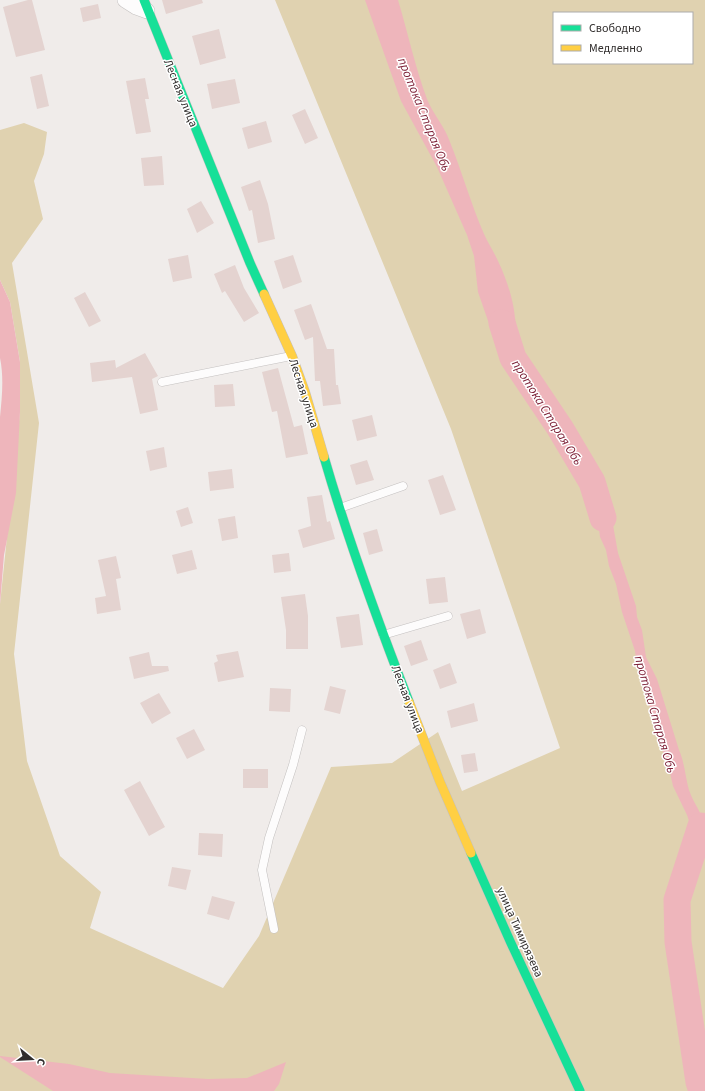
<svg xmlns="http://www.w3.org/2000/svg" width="705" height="1091" viewBox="0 0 705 1091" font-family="'Source Sans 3',sans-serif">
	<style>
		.green { fill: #e0d2b0; fill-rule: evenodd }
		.water { fill: #eeb5bb }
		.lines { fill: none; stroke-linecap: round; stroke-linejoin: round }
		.river { stroke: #eeb5bb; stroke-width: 27 }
		.building { fill: #e4d3d0 }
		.lane-casing { stroke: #c4c1c0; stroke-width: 9 }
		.street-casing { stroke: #c4c1c0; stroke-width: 16 }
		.fast-casing { stroke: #c4c1c0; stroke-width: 10 }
		.slow-casing { stroke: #c4c1c0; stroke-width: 10 }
		.lane { stroke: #fdfcfc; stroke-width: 8 }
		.street { stroke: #fdfcfc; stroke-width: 15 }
		.fast { stroke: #16e098; stroke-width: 9 }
		.slow { stroke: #ffcf43; stroke-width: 9 }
		.labels { text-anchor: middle; stroke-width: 3; stroke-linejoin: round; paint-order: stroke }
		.street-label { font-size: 12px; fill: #302d2c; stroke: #fff }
		.water-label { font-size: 13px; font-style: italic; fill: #7d2137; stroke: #fff }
	</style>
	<rect width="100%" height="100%" fill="#f0ecea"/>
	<!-- green -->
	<path class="green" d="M275 0H705V1091H0V604L20 412V362L10 302 0 280V130L24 123 47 132 44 154 34 181 43 219 12 263 39 423 14 654 27 761 60 856 101 892 90 928 223 988 259 936 331 767 392 763 438 732 462 791 560 748 451 429ZM554 13H692V63H554Z"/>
	<!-- water -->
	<path class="water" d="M365 0H398C408 33 415 67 427 99 433 114 445 127 450 142 462 172 471 204 484 234 488 243 494 252 498 261 513 293 520 323 513 358L498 347 495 341 478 292 474 256 467 235 437 167 401 101Z
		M0 280 10 302 20 362V412L16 493 4 555 0 604V417C2 397 4 377 0 358Z
		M592 482 605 502 613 525 618 553 636 606 637 617 642 630 646 657 657 679 679 750C685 764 685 776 689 790 694 805 705 816 705 831L699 833 691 827 687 815 673 786 668 764 661 747 660 740 637 666 635 651 622 612 616 584 609 566 606 550 600 537 599 529 600 518Z
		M0 1056 69 1064 110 1073 208 1079 247 1078 286 1062 279 1084 274 1091H53L0 1057Z"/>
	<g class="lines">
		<!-- river -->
		<path class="river" d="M502 323 513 358 560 428 592 482 603 518
			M701 826 677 900 678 942 699 1082 702 1091"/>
	</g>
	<!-- building -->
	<path class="building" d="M28 0H32L45 50 16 57 3 7Z
		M162 0H202L203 3 166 14Z
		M98 4 101 18 83 22 80 8Z
		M219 29 226 58 200 65 192 36Z
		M42 74 49 106 37 109 30 77Z
		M145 78 149 99H145L151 132 136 134 126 81Z
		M235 79 240 103 212 109 207 84Z
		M305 109 318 138 305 144 292 115Z
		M266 121 272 142 248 149 242 128Z
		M162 156 164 185 144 186 141 158Z
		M260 180 268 204 275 239 258 243 252 210 249 211 241 187Z
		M201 201 214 223 197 233 187 209Z
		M188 255 192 278 173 282 168 259Z
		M293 255 302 282 283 289 274 261Z
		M235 265 244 288 259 313 244 322 225 291 222 293 214 274Z
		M85 292 101 321 89 327 74 298Z
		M311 304 327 349H334L336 385H338L341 404 323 406 320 381H315L313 337 305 340 294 310Z
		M145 353 158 376 152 379 158 410 140 414 132 377 92 382 90 363 115 360 116 368Z
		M278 368 294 427 302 425 308 454 286 458 277 411 272 412 262 372Z
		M233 384 235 406 215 407 214 385Z
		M372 415 377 436 357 441 352 420Z
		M164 447 167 467 150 471 146 451Z
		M367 460 374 480 356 485 350 465Z
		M232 469 234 488 210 491 208 472Z
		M443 475 456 510 440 515 428 480Z
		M322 495 327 522 330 521 335 539 303 548 298 530 311 526 307 497Z
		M188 507 193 523 181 527 176 511Z
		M235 516 238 538 222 541 218 519Z
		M377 529 383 551 369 555 363 533Z
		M192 550 197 569 177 574 172 555Z
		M289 553 291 571 274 573 272 555Z
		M116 556 121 578 116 579 121 610 97 614 95 598 106 596 98 560Z
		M445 577 448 602 429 604 426 579Z
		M305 594 308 616V649H286V630L281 597Z
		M480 609 486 633 467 639 460 614Z
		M359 614 363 645 341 648 336 617Z
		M421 640 428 660 411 666 404 646Z
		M238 651 244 677 218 682 214 663 218 661 216 655Z
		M149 652 152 666H168L169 671 134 679 129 657Z
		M450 663 457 683 440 689 433 670Z
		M330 686 346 690 340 714 324 710Z
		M270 688 291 689 290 712 269 711Z
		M159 693 171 713 152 724 140 703Z
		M474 703 478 721 451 728 447 711Z
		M194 729 205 750 187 759 176 738Z
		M475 753 478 771 464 773 461 755Z
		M243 769H268V788H243Z
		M140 781 165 827 149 836 124 790Z
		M199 833 223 834 222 857 198 855Z
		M172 867 191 870 186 890 168 886Z
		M212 896 235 902 229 920 207 914Z"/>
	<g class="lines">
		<defs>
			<path id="lane" d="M162 382 291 356
				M340 508 403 486
				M383 635 448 616
				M274 929 262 870 269 838 293 765 302 730"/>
			<path id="street" d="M125 0 136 7 147 11"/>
			<path id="fast" d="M144 0 250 263 264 294
				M324 457C348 540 378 622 409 702
				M471 853 510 941 580 1091"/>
			<path id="slow" d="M264 294 292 356 305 392 324 457
				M409 702 440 782 471 853"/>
		</defs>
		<!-- lane casing -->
		<use href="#lane" class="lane-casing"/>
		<!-- street casing -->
		<use href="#street" class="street-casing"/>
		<!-- fast casing -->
		<use href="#fast" class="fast-casing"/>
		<!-- slow casing -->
		<use href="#slow" class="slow-casing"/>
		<!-- lane -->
		<use href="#lane" class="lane"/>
		<!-- street -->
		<use href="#street" class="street"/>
		<!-- fast -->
		<use href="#fast" class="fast"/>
		<!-- slow -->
		<use href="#slow" class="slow"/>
	</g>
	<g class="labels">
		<!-- street labels -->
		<g class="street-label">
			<text transform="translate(181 93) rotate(68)" y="4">Лесная улица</text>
			<text transform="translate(304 393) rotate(72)" y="4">Лесная улица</text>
			<text transform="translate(408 699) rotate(69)" y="4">Лесная улица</text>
			<text transform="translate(520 932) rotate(66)" y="4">улица Тимирязева</text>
		</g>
		<!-- water labels -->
		<g class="water-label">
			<text transform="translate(425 114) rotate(68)" y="5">протока Старая Обь</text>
			<text transform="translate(548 412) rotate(58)" y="5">протока Старая Обь</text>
			<text transform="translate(656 714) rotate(74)" y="5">протока Старая Обь</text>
		</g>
	</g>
	<!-- legend -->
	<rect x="553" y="12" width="140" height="52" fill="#ffffff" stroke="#acabab"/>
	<rect x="561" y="25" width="20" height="6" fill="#16e098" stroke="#acabab"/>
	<text x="589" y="32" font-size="12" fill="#302d2c">Свободно</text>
	<rect x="561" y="45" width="20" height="6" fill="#ffcf43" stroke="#acabab"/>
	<text x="589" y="52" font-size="12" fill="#302d2c">Медленно</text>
	<!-- north arrow -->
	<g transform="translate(32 1059) rotate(108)" stroke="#ffffff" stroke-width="3" paint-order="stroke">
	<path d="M0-3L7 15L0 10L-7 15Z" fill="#302d2c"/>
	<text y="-6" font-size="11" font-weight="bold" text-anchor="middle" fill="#302d2c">С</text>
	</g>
</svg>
